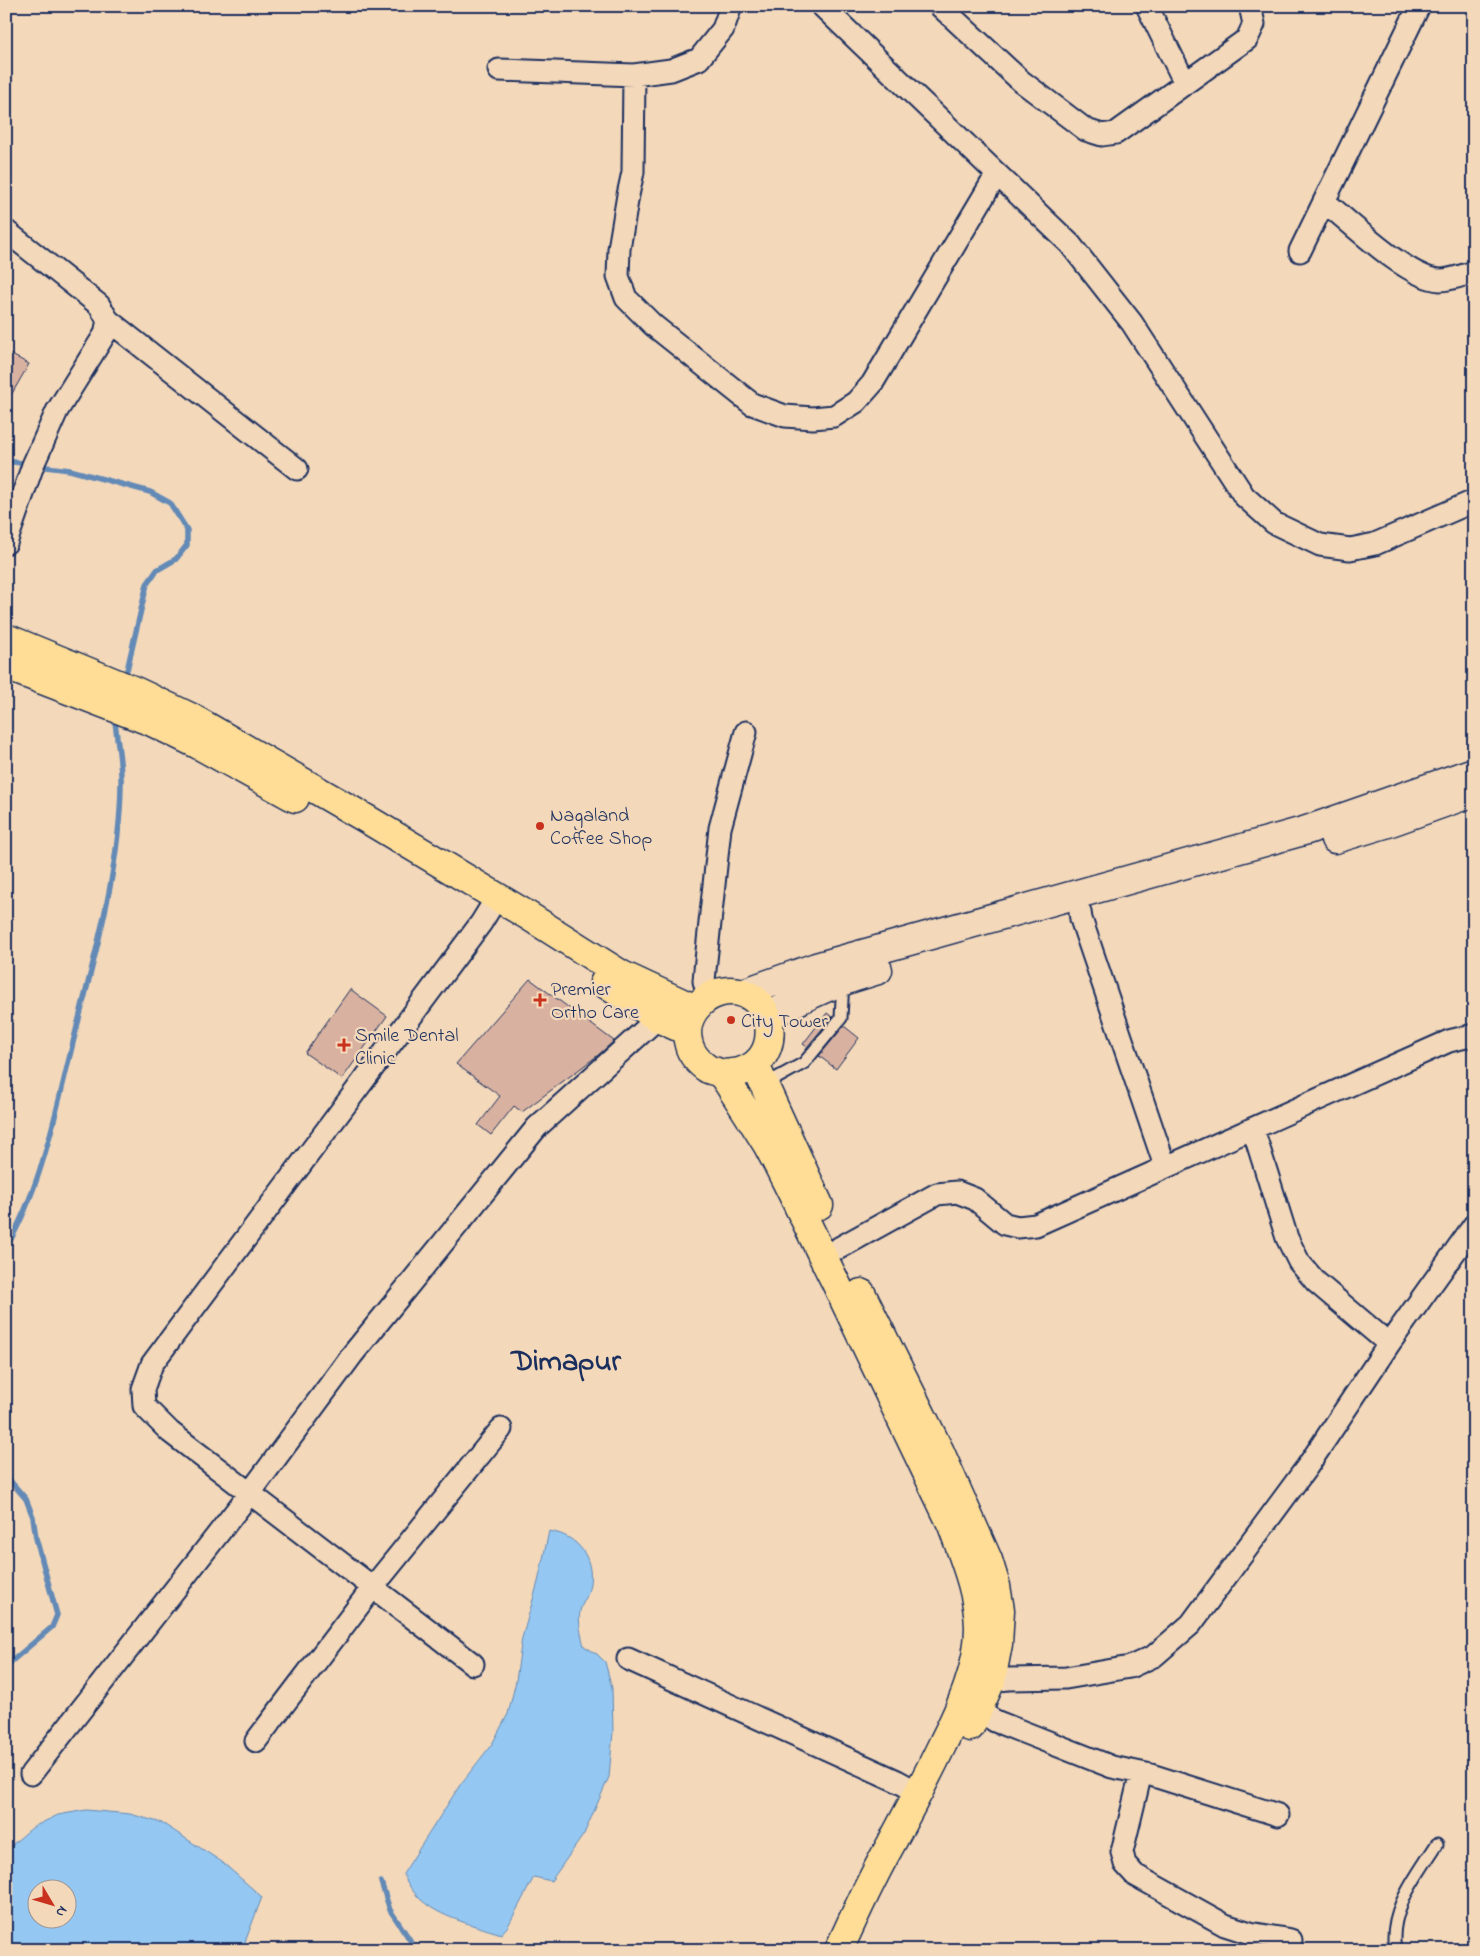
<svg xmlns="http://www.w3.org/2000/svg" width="1480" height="1956" viewBox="0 0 1480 1956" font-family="'Indie Flower',sans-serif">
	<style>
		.water { fill: #94c7f1; stroke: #648ab6; fill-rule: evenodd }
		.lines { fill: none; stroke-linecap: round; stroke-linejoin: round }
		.stream { stroke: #648ab6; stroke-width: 5.5 }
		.building { fill: #d9b1a0; stroke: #1b2f5e }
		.lane-casing { stroke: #1b2f5e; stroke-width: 15 }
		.street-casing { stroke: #1b2f5e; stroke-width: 25 }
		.secondary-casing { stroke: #1b2f5e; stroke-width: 31 }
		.highway-casing { stroke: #1b2f5e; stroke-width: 31 }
		.lane { stroke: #f3d8ba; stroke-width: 11 }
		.street { stroke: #f3d8ba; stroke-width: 21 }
		.secondary { stroke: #f3d8ba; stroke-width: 28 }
		.highway { stroke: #ffdd96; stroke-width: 28 }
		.poi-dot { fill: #c8321e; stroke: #f3d8ba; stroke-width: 2 }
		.labels { text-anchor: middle; stroke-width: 4.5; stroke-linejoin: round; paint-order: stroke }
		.poi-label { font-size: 20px; fill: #1b2f5e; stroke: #f3d8ba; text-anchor: start }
		.town-label { font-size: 30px; font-weight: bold; fill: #1b2f5e; stroke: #f3d8ba }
	</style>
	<rect width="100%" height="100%" fill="#f3d8ba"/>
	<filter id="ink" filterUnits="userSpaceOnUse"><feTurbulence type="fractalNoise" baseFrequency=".02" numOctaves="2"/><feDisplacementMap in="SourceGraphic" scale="10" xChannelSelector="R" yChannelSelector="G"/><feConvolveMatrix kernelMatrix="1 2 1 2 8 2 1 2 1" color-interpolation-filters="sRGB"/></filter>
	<g filter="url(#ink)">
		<!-- water -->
		<path class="water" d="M549 1531C581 1536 597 1562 588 1593 586 1599 581 1605 580 1611 578 1623 581 1634 584 1646L597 1654 605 1662 612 1688 613 1732 609 1777 584 1834 551 1881 534 1877 508 1926 501 1934C472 1924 432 1917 413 1891 409 1886 406 1880 403 1874L460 1785 492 1744 508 1714 516 1681 522 1638 538 1582Z
			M86 1810 130 1814 162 1823 222 1862 262 1897 242 1950H18L10 1945 6 1939V1861L13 1844 33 1827 58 1815ZM38 1888H68V1918H38Z"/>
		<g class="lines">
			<!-- stream -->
			<path class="stream" d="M6 461 29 464
				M38 466 70 470 150 492 170 503 187 530V545L176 559 157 570 147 584 127 670
				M6 1248C40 1190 54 1120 70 1055 91 967 120 876 121 785 122 764 117 742 115 721
				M6 1476 26 1499 33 1517 36 1538 57 1615 52 1627 6 1666
				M381 1882 390 1910 410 1940 413 1950"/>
		</g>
		<!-- building -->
		<path class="building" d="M6 352 29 364 6 404Z
			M530 979 614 1041 597 1056 522 1112 514 1106 491 1135 478 1125 500 1096 456 1064Z
			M350 989 387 1016 342 1079 305 1053Z
			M827 1013 832 1017 807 1047 803 1044Z
			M844 1026 859 1038 836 1069 819 1056Z"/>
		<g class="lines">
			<defs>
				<path id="lane" d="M764 1085 804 1063 841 1018 843 981
					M1395 1950C1388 1910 1417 1876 1437 1844"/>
				<path id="street" d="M822 6 1070 244 1132 323 1244 496 1274 523 1320 545 1350 549 1375 544 1474 501
					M940 6 1021 81 1086 130 1102 135 1116 133 1247 39 1254 24 1250 6
					M1147 6 1185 83
					M499 70 634 75 671 70 699 59 723 29 731 6
					M634 75 633 172 628 195 619 249 618 276 626 298 653 325 752 404 785 416 813 418 834 416 856 402 872 384 997 174
					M1325 202C1351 223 1408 279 1440 280 1451 280 1463 275 1474 272
					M6 231 99 305 108 320 105 334 57 411 33 465 6 543
					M1300 251 1419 6
					M108 320 297 469
					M1080 912 1081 919 1165 1166
					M708 996 704 981 705 970 720 828 746 732
					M1253 1129 1287 1238 1299 1262 1316 1282 1389 1344
					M839 1248 937 1194 957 1192 975 1199 1005 1224 1018 1227 1036 1225 1449 1041 1474 1035
					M628 1659 897 1781 919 1793
					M473 1664 170 1432 144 1406 143 1389 152 1364 481 923 489 910
					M991 1681 1008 1679 1066 1678 1130 1667 1154 1656 1191 1624 1307 1467 1389 1344 1474 1225
					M978 1710 995 1721 1112 1767 1151 1775 1278 1815
					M256 1741 373 1587 501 1429
					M1141 1773 1122 1852 1125 1864 1135 1875 1225 1925 1250 1933 1291 1940
					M31 1774 250 1493 352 1355 537 1127 658 1018"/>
				<path id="secondary" d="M1335 839 1385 824 1472 793
					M743 993 816 967 1307 830 1474 772
					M768 1017C803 996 838 981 878 970"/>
				<path id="highway" d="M6 638 135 691 192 718 365 818 527 915 622 975 695 1009
					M6 666 152 722 197 744 295 798
					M604 983 658 1018 687 1031
					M755 1065 819 1205
					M721 1074C733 1073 744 1073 754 1065 779 1047 773 1003 743 993 711 983 679 1013 689 1045 691 1054 700 1064 708 1069 712 1071 718 1071 722 1075 727 1080 731 1088 735 1094 746 1111 757 1128 768 1146 792 1190 812 1236 835 1281 874 1362 913 1443 952 1525 964 1559 978 1591 979 1627 979 1668 961 1707 943 1743 927 1777 909 1810 891 1844 872 1878 855 1914 839 1950
					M861 1293 940 1452 988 1560 996 1586 1000 1610 998 1644 991 1681 970 1727"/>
			</defs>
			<!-- lane casing -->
			<use href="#lane" class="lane-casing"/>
			<!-- street casing -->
			<use href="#street" class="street-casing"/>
			<!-- secondary casing -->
			<use href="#secondary" class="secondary-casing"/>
			<!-- highway casing -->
			<use href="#highway" class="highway-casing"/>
			<!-- lane -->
			<use href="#lane" class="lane"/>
			<!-- street -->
			<use href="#street" class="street"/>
			<!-- secondary -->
			<use href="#secondary" class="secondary"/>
			<!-- highway -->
			<use href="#highway" class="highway"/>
		</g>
	</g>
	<!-- markers -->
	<g class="poi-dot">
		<circle cx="540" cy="826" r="5"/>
		<path d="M537.5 992.5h5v5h5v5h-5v5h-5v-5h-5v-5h5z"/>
		<circle cx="731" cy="1020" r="5"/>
		<path d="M341.5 1037.5h5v5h5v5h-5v5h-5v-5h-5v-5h5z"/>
	</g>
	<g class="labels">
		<!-- poi labels -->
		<g class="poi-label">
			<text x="550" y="821">Nagaland<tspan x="550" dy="23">Coffee Shop</tspan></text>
			<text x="551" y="995">Premier<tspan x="551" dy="23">Ortho Care</tspan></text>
			<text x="741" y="1027">City Tower</text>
			<text x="355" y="1041">Smile Dental<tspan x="355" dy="23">Clinic</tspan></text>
		</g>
		<!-- town labels -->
		<g class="town-label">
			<text x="566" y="1370">Dimapur</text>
		</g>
	</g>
	<!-- margin -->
	<rect width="1480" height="1956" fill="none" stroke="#f3d8ba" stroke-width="25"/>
	<rect x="12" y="12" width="1455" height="1931" fill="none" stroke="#1b2f5e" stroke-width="2" filter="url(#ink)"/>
	<!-- north arrow -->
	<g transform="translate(52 1904) rotate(128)"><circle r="24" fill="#f3d8ba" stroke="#9d9495"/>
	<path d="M0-4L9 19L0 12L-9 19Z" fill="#c8321e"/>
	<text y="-8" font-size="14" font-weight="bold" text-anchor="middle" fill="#1b2f5e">N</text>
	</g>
</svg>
